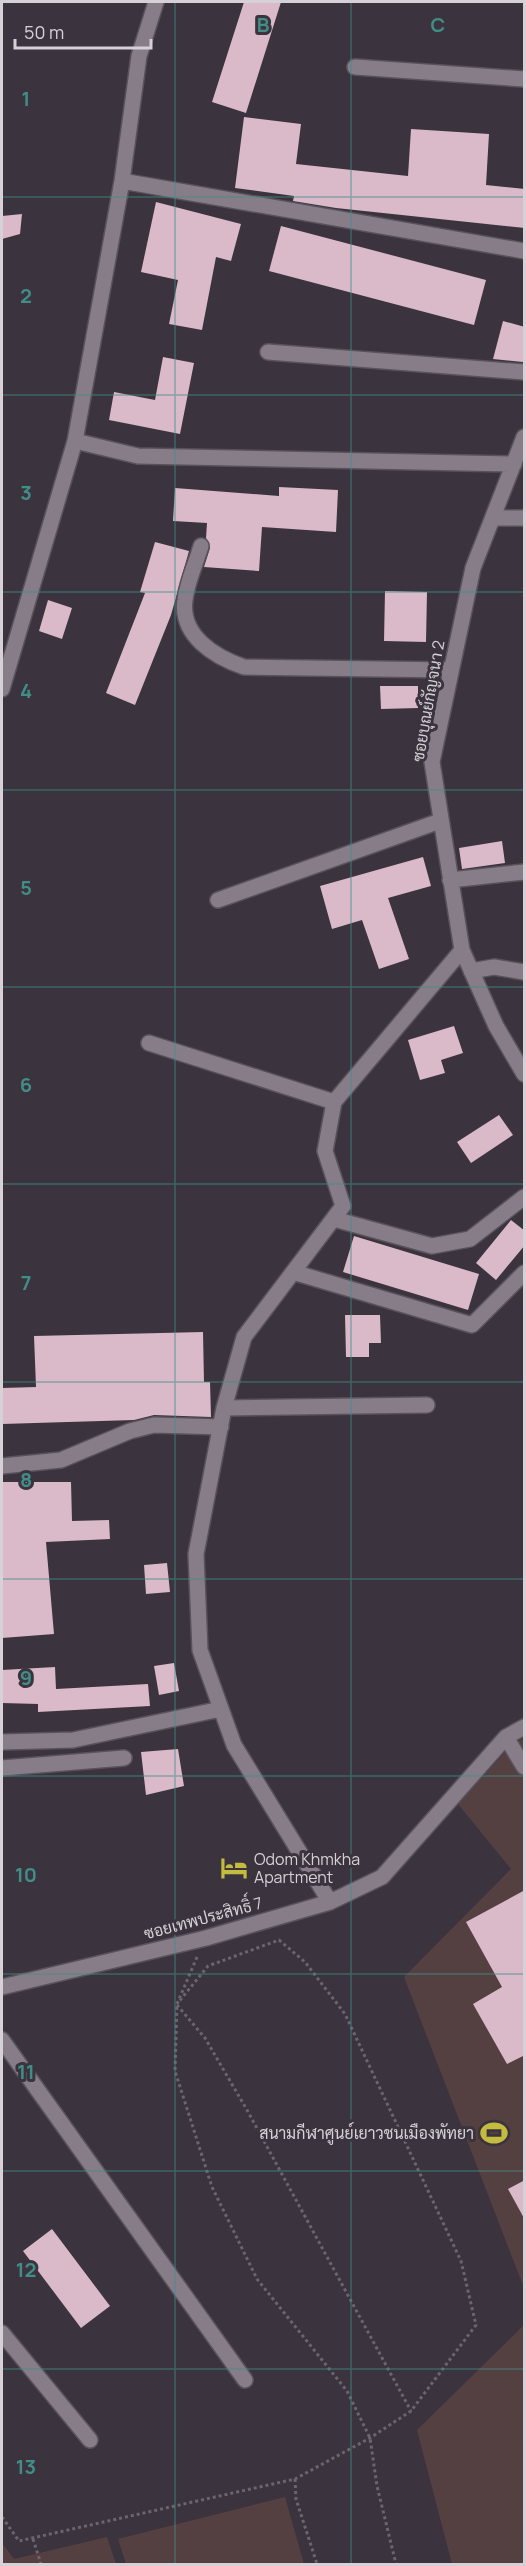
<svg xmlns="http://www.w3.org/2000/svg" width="526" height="2566" viewBox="0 0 526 2566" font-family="Manrope,Sarabun,sans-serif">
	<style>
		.green { fill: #554041 }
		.building { fill: #dab9c9 }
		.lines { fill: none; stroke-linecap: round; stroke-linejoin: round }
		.minor-casing { stroke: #58525a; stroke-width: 18 }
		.path { stroke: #6c656e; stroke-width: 3; stroke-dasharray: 3 3; stroke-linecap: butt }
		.minor { stroke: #867d89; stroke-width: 15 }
		.grid { fill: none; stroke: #418d88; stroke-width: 1.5; stroke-opacity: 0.55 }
		.labels { text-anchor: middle; stroke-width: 6; stroke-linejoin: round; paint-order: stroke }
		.street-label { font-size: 16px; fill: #d6d1d7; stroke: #3b333d }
		.poi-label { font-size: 16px; fill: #d6d1d7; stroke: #3b333d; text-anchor: start }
		.grid-label { font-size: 20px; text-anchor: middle; font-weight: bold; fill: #418d88; stroke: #3b333d; stroke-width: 6; stroke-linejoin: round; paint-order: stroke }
	</style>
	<rect width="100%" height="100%" fill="#3b333d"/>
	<!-- green -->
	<path class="green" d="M524 1738V2288L404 1977 511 1869 458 1804 511 1746Z
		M524 2325V2564H452L417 2430Z
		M285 2497 304 2564H126L118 2539Z
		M107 2537 116 2564H2V2543L14 2559Z"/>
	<!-- building -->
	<path class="building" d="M244 2H281L246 113 212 102Z
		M244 117 301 124 296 164 408 176 411 129 489 134 486 185 525 189V228L336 208 293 201 294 196 235 188Z
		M156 202 241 224 231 261 216 257 202 330 169 324 178 280 141 272Z
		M22 214 20 234 2 239V216Z
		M281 226 486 280 474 325 269 271Z
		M503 321 525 327 523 362 493 359Z
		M163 357 194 363 180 434 109 420 114 392 155 400Z
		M279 487 338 490 336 532 262 527 259 571 204 567 210 548 206 538 207 523 173 521 175 488 279 496Z
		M155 542 189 551 171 615 135 705 106 693 145 593 140 592Z
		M385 591 427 592 426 642 384 641Z
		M48 600 72 608 62 639 39 631Z
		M380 686H418V708L381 709Z
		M502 841 505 863 462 869 459 848Z
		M423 857 431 886 388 898 409 959 379 969 362 920 332 929 320 886Z
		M454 1026 463 1053 441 1060 445 1073 420 1080 408 1040Z
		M499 1115 513 1135 471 1163 457 1142Z
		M511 1220 525 1231V1245L496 1280 476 1263Z
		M354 1236 479 1274 468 1310 343 1272Z
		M345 1315H380L381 1343H369V1357H346Z
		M203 1332 204 1382H210L211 1417 154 1415 134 1420 2 1424V1388L36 1387 34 1336Z
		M2 1482H71L72 1521 109 1520 110 1539 46 1542 54 1634 2 1638Z
		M167 1563 170 1592 146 1594 144 1565Z
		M174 1663 179 1691 159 1695 154 1666Z
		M55 1667 56 1689 148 1684 150 1706 38 1712V1704L2 1703V1670Z
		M178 1749 184 1786 146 1795 141 1752Z
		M525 1890V2055L507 2064 473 2004 502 1987 466 1922Z
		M525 2180V2220L508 2189Z
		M52 2229 110 2306 81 2328 23 2251Z"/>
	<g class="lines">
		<defs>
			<path id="minor" d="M355 67 524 79
				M122 181 524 251
				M268 352 524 372
				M524 437 473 568 432 762 462 950 496 1026 524 1074
				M75 441 138 456 514 464
				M493 518H524
				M201 546C196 563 187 582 185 600 180 636 215 657 244 667L451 670
				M2 689 75 441 122 181 139 56 156 2
				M450 880 524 872
				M218 900 440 821
				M471 971 494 967 524 972
				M149 1043 334 1102
				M334 1219 432 1246 470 1239 524 1197
				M293 1272 472 1325 524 1273
				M224 1408 427 1405
				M2 1466 61 1460 130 1431 154 1425 221 1427
				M506 1737 524 1767
				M2 1742 73 1740 221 1709
				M2 1768 124 1758
				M330 1902 234 1745 200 1650 196 1554 224 1408 244 1337 343 1206 325 1151 334 1102 462 950
				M2 1987 206 1938 330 1902 382 1877 506 1737 524 1727
				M2 2040 245 2380
				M2 2333 90 2440"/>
		</defs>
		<!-- minor casing -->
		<use href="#minor" class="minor-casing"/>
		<!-- path -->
		<path class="path" d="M197 1957 177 2004 175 2071 212 2187 257 2279 347 2391 370 2438 377 2486 396 2564
			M177 2005 205 2038 247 2110 411 2411
			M295 2479 296 2499 317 2564
			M2 2517 19 2541 295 2479 370 2438 411 2411 476 2325 461 2261 345 2014 305 1962 279 1940 208 1966 177 2004
			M33 2539 41 2564"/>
		<!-- minor -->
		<use href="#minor" class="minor"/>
	</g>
	<!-- grid -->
	<path class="grid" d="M175 2V2564M351 2V2564M2 197H524M2 395H524M2 592H524M2 790H524M2 987H524M2 1184H524M2 1382H524M2 1579H524M2 1776H524M2 1974H524M2 2171H524M2 2369H524"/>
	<!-- icons -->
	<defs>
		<symbol id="hotel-bare" viewBox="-9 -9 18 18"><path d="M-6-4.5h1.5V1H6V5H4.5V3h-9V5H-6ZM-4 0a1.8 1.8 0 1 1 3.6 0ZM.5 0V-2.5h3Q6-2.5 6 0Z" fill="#c4bc3e" stroke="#3b333d" stroke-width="2.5" paint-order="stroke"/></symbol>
		<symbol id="stadium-bare" viewBox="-9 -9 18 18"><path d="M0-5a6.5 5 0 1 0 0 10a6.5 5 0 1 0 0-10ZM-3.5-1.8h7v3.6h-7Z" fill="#c4bc3e" stroke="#3b333d" stroke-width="2.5" paint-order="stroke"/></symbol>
	</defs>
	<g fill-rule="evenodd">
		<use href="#hotel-bare" x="215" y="1849" width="38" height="38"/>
		<use href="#stadium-bare" x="475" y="2114" width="38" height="38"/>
	</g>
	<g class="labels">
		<!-- street labels -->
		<g class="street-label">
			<text transform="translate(428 701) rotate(-80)" y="6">ซอยบุณย์กัญจนา 2</text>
			<text transform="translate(203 1918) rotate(-15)" y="6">ซอยเทพประสิทธิ์ 7</text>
		</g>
		<!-- poi labels -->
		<g class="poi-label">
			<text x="254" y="1865">Odom Khmkha<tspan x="254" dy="18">Apartment</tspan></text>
			<text x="474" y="2139" text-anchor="end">สนามกีฬาศูนย์เยาวชนเมืองพัทยา</text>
		</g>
	</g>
	<g class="grid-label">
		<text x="263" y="32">B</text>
		<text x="438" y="32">C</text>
		<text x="26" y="106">1</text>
		<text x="26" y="303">2</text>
		<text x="26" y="500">3</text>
		<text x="26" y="698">4</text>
		<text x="26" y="895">5</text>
		<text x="26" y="1092">6</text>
		<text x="26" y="1290">7</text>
		<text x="26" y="1487">8</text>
		<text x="26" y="1685">9</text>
		<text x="26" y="1882">10</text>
		<text x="26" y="2079">11</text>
		<text x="26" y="2277">12</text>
		<text x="26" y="2474">13</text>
	</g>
	<!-- border -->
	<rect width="526" height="2566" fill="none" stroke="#d6d1d7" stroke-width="6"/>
	<!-- scale -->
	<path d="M15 39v9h136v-9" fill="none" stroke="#d6d1d7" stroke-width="3"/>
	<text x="24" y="39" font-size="18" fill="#d6d1d7" stroke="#3b333d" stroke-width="4.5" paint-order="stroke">50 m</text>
</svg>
